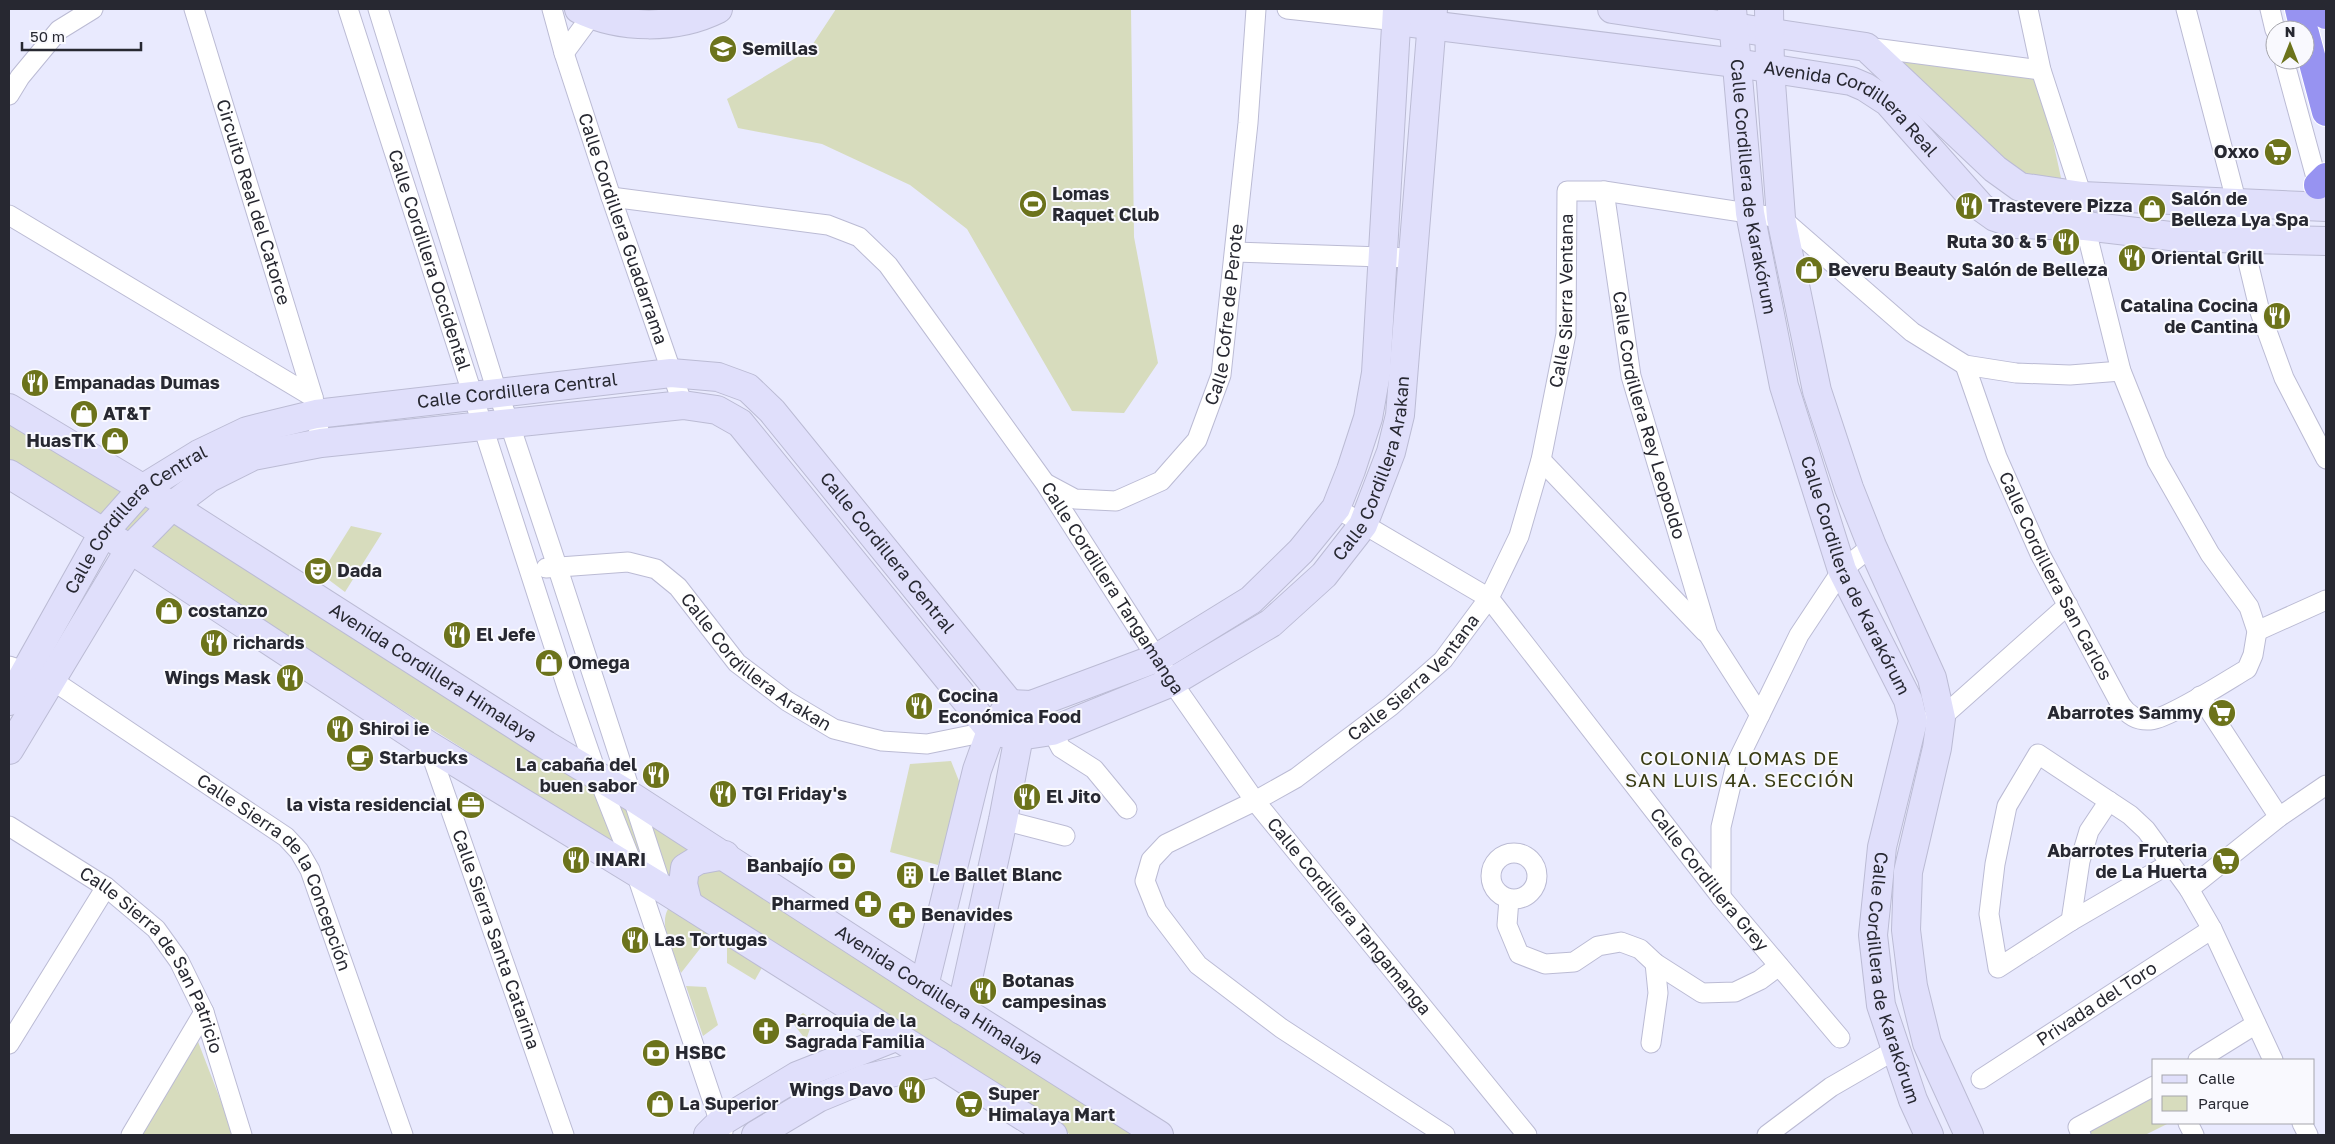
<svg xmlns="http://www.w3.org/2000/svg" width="2335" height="1144" viewBox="0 0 2335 1144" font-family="'Golos Text',sans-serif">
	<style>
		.green { fill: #d7dcbd }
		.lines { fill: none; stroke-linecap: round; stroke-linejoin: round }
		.street-casing { stroke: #bbbbd4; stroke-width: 21 }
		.secondary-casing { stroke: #bbbbd4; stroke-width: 30 }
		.highway-casing { stroke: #fff; stroke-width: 30 }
		.street { stroke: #fff; stroke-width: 19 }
		.secondary { stroke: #e0dffb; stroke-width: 28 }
		.highway { stroke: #9793f1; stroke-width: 28 }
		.labels { text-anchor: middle; stroke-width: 4; stroke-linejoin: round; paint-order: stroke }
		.poi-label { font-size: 18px; font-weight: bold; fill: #272831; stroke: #f9f9fe; text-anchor: start }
		.street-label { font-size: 18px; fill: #272831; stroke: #f9f9fe }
		.neighbourhood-label { font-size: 19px; letter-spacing: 1px; fill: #393c14; stroke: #f9f9fe }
	</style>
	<rect width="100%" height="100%" fill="#e9eafe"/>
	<!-- green -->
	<path class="green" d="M836 9H1140H1131L1134 237 1158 363 1124 413 1072 411 967 229 910 185 822 144 738 128 727 99 809 50Z
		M1876 53 2038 72 2063 187 2018 178Z
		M9 417 1144 1135H1071L9 460Z
		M351 526 382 533 345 592 321 574Z
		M951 761 963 791 938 865 890 852 910 764Z
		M668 909 677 911 713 932 681 973C675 955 658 927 668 909Z
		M727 940 764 964 755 980 727 963Z
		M686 986 706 987 718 1025 703 1036Z
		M803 1013 813 1020 806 1040 792 1022Z
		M197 1039 234 1135H142Z
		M2154 1092V1123H2169L2145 1135H2087L2084 1127Z"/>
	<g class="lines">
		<defs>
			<g id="street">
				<path id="s1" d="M194 9 313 397 321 443"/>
				<path id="s2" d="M348 9 568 690 598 777 636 873 723 1132"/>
				<path d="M378 9 497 392 509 422 557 566 662 888"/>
				<path id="s3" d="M552 9 564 53 611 197 683 405"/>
				<path d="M1287 9 1397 21"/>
				<path d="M2186 9 2237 204 2242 237 2260 312 2284 378 2326 459"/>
				<path d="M2270 9 2275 30"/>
				<path d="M1866 47 2041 70"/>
				<path d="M564 53 592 15"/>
				<path d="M2284 60 2318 185 2322 193"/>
				<path d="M9 95 20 77 59 30 93 9"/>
				<path id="s4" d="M1604 191 1631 376 1708 634 1760 715"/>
				<path id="s5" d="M611 197 828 225 859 237 888 265 1045 483 1172 682 1255 801 1527 1135"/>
				<path d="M9 215 313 397"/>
				<path d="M1235 252 1412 258"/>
				<path id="s6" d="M1965 365 1997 457 2040 554 2121 705C2128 715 2137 721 2150 720 2170 718 2228 680 2247 669L2253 655 2257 631 2249 607 2210 554 2157 461 2121 371 2085 226 2082 196 2041 70 2028 9"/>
				<path d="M1541 460 1705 632"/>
				<path id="s7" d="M1047 484 1075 499 1116 501 1161 481 1197 440 1221 375 1248 123 1256 9"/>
				<path id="s8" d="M1336 508 1489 598 1721 897 1840 1038"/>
				<path id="s9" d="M546 568 628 562 656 569 678 587 737 663 787 701 834 729 882 741 927 744 991 731"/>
				<path d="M2257 631 2326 600"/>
				<path id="s10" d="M9 666 52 680 286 837 299 851 310 870 403 1135"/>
				<path d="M2200 696 2279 817"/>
				<path d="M1932 719 1941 718 2068 605"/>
				<path d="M1052 731 1061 748 1094 769 1127 809"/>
				<path id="s11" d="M428 745 564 1135"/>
				<path d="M1003 820 1065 836"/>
				<path id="s12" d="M9 826 106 887 156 929 179 961 204 1012 242 1135"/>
				<circle cx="1514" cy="876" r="23"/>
				<path d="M2169 864 2071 921 1998 968 1989 914 1995 864 2007 806 2038 754 2130 815 2146 830 2189 889 2212 929 2273 1060"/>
				<path d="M2189 889 2279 817 2326 785"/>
				<path d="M1721 897V827L1736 764 1799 635 1842 570 1872 546"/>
				<path d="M1509 899 1507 925 1519 954 1545 964 1574 962 1598 946 1621 942 1640 949 1655 963 1702 993 1735 992 1760 980 1779 966"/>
				<path d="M2071 921 2080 861 2089 831 2109 801"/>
				<path d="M1651 1043 1658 993 1655 963"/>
				<path d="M9 1044 106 887"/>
				<path d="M2198 1060 2256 1024"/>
				<path id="s13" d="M1981 1079 2212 929"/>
				<path d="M2188 1123 2194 1135"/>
				<path d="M2302 1123 2308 1135"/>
				<path d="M131 1135 204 1012"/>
				<path id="s14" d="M1445 1135 1281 1028 1198 965 1157 911 1145 881 1151 860 1166 844 1255 801 1296 778 1391 706 1443 660 1489 598 1519 536 1541 460 1566 334 1567 191H1604L1781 218 1912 332 1965 365 2016 373 2070 375 2121 371"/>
				<path d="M1767 1135 1831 1087 1895 1050"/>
				<path d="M2081 1135 2078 1127 2154 1086"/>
			</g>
			<g id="secondary">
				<path d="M579 9C620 29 676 30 718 9"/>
				<path d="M1612 9 1866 47 1995 169 2020 187 2082 196 2326 207"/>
				<path id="s15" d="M1732 9 1750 213 1784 386 1842 570 1908 700 1913 721 1882 847 1873 935 1881 1005 1913 1100 1929 1135"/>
				<path d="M1769 9 1770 69 1781 218 1817 391 1849 488 1872 546 1932 678 1941 718 1937 748 1908 872 1906 930 1913 986 1927 1043 1969 1135"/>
				<path id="s16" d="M1397 21 1736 63 1851 81 1865 87 1888 102 1981 207 1995 217 2016 224 2085 226 2179 237 2326 241"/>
				<path id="s17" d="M9 408 172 506 546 745 634 798 924 986 1159 1135"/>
				<path d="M9 474 130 549 428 745 662 888 1053 1135"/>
				<path id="s18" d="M9 701 103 533 142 489 199 454 247 431 316 414 671 373 718 377 748 388 772 411 1010 704"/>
				<path d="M1010 704 1031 705 1157 658 1251 600 1301 551 1336 508 1351 470 1368 418 1376 373 1397 9"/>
				<path id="s19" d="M991 731 1019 736 1052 731 1172 682 1271 623 1324 575 1363 525 1391 452 1400 415 1433 9"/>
				<path d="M9 750 130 549 172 506 209 478 253 456 321 443 683 405 717 410 740 423 991 731"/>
				<path d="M688 904 683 884 685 868 698 860 725 855"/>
				<path d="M924 986 977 770 991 731 1002 715"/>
				<path d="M961 1010 1003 820 1019 736 1026 719"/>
				<path d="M708 1135 721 1122 797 1076 898 1036"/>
				<path d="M756 1135 818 1098 864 1079 938 1062"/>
			</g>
			<path id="highway" d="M2299 9 2304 30
				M2325 9 2326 15
				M2305 33 2326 112
				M2318 185 2326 177"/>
		</defs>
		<!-- street casing -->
		<use href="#street" class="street-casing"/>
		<!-- secondary casing -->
		<use href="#secondary" class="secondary-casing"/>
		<!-- highway casing -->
		<use href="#highway" class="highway-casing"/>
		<!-- street -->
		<use href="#street" class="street"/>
		<!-- secondary -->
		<use href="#secondary" class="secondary"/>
		<!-- highway -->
		<use href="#highway" class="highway"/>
	</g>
	<!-- icons -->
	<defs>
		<symbol id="school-disc" viewBox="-11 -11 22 22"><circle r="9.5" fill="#6c731b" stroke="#f9f9fe"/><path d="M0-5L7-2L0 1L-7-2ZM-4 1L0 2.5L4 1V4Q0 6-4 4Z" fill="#fff"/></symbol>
		<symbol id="supermarket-disc" viewBox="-11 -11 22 22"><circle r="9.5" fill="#6c731b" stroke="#f9f9fe"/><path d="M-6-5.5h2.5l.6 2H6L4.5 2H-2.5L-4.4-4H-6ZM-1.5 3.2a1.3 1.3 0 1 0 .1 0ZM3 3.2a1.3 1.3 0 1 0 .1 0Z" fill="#fff"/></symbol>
		<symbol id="stadium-disc" viewBox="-11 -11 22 22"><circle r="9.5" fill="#6c731b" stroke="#f9f9fe"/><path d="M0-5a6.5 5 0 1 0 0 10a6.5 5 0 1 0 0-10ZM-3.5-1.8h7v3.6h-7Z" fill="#fff"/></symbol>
		<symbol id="restaurant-disc" viewBox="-11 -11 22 22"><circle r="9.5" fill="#6c731b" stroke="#f9f9fe"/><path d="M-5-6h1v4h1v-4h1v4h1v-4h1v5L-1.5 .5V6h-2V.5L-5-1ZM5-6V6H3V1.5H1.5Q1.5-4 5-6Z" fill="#fff"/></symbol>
		<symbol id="shop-disc" viewBox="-11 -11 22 22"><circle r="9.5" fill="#6c731b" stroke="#f9f9fe"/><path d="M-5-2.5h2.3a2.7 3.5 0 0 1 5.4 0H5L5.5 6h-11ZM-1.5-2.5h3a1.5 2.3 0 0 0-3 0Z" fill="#fff"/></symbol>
		<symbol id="theatre-disc" viewBox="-11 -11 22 22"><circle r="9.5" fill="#6c731b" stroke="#f9f9fe"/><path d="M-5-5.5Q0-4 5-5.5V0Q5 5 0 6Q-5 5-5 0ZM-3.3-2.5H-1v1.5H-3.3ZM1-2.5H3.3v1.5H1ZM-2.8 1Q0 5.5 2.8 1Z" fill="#fff"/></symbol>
		<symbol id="cafe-disc" viewBox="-11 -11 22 22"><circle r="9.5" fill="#6c731b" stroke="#f9f9fe"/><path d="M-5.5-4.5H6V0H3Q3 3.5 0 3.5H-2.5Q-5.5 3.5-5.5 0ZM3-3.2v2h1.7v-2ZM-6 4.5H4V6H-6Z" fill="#fff"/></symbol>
		<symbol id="office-disc" viewBox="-11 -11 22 22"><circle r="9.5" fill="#6c731b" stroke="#f9f9fe"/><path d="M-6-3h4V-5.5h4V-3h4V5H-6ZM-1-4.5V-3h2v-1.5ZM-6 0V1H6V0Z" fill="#fff"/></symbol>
		<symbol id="bank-disc" viewBox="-11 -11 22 22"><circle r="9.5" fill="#6c731b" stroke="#f9f9fe"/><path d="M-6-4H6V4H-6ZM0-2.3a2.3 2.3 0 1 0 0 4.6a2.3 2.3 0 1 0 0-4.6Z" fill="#fff"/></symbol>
		<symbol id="building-disc" viewBox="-11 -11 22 22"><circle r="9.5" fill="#6c731b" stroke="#f9f9fe"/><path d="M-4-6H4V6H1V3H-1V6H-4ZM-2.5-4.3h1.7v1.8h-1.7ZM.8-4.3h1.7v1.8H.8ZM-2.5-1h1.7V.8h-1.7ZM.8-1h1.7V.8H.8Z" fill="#fff"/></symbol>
		<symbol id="pharmacy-disc" viewBox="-11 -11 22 22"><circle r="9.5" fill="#6c731b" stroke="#f9f9fe"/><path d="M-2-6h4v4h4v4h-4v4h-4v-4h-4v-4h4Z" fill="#fff"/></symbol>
		<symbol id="church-disc" viewBox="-11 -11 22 22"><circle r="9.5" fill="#6c731b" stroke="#f9f9fe"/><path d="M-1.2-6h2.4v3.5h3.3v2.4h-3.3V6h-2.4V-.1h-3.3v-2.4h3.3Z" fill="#fff"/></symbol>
	</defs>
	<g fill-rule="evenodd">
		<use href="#school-disc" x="707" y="33" width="32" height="32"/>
		<use href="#supermarket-disc" x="2262" y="136" width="32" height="32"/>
		<use href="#stadium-disc" x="1017" y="188" width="32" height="32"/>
		<use href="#restaurant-disc" x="1953" y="190" width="32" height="32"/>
		<use href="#shop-disc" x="2136" y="193" width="32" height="32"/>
		<use href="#restaurant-disc" x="2050" y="226" width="32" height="32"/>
		<use href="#restaurant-disc" x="2116" y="242" width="32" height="32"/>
		<use href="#shop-disc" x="1793" y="254" width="32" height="32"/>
		<use href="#restaurant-disc" x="2261" y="300" width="32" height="32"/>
		<use href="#restaurant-disc" x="19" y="367" width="32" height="32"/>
		<use href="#shop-disc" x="68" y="398" width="32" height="32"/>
		<use href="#shop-disc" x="99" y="425" width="32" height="32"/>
		<use href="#theatre-disc" x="302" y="555" width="32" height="32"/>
		<use href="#shop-disc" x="153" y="595" width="32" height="32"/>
		<use href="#restaurant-disc" x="441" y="619" width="32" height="32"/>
		<use href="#restaurant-disc" x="198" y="627" width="32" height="32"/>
		<use href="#shop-disc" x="533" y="647" width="32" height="32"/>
		<use href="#restaurant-disc" x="274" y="662" width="32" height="32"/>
		<use href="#restaurant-disc" x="903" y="690" width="32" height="32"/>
		<use href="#supermarket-disc" x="2206" y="697" width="32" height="32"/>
		<use href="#restaurant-disc" x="324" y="713" width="32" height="32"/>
		<use href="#cafe-disc" x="344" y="742" width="32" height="32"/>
		<use href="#restaurant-disc" x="640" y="759" width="32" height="32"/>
		<use href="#restaurant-disc" x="707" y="778" width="32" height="32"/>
		<use href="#restaurant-disc" x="1011" y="781" width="32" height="32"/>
		<use href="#office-disc" x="455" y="789" width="32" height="32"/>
		<use href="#restaurant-disc" x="560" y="844" width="32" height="32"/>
		<use href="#supermarket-disc" x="2210" y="845" width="32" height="32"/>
		<use href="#bank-disc" x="826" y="850" width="32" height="32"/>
		<use href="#building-disc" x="894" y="859" width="32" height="32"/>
		<use href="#pharmacy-disc" x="852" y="888" width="32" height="32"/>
		<use href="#pharmacy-disc" x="886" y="899" width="32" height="32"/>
		<use href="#restaurant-disc" x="619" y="924" width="32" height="32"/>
		<use href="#restaurant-disc" x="967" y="975" width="32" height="32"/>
		<use href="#church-disc" x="750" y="1015" width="32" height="32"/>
		<use href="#bank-disc" x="640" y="1037" width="32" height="32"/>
		<use href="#restaurant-disc" x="896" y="1074" width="32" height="32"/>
		<use href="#shop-disc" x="644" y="1088" width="32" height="32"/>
		<use href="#supermarket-disc" x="953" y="1088" width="32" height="32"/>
	</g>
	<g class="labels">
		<!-- poi labels -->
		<g class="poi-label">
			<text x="742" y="55">Semillas</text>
			<text x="2259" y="158" text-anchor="end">Oxxo</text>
			<text x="1052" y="200">Lomas<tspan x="1052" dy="21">Raquet Club</tspan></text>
			<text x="2171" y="205">Salón de<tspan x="2171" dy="21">Belleza Lya Spa</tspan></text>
			<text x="1988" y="212">Trastevere Pizza</text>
			<text x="2047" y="248" text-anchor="end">Ruta 30 &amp; 5</text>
			<text x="2151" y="264">Oriental Grill</text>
			<text x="1828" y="276">Beveru Beauty Salón de Belleza</text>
			<text x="2258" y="312" text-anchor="end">Catalina Cocina<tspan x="2258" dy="21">de Cantina</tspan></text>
			<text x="54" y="389">Empanadas Dumas</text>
			<text x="103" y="420">AT&amp;T</text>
			<text x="96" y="447" text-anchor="end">HuasTK</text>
			<text x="337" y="577">Dada</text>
			<text x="188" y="617">costanzo</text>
			<text x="476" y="641">El Jefe</text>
			<text x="233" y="649">richards</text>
			<text x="568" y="669">Omega</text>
			<text x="271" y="684" text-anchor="end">Wings Mask</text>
			<text x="938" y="702">Cocina<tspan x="938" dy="21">Económica Food</tspan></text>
			<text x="2203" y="719" text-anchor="end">Abarrotes Sammy</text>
			<text x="359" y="735">Shiroi ie</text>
			<text x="379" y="764">Starbucks</text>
			<text x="637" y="771" text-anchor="end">La cabaña del<tspan x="637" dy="21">buen sabor</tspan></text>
			<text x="742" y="800">TGI Friday's</text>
			<text x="1046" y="803">El Jito</text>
			<text x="452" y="811" text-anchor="end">la vista residencial</text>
			<text x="2207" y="857" text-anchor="end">Abarrotes Fruteria<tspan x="2207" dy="21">de La Huerta</tspan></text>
			<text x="595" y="866">INARI</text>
			<text x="823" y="872" text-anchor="end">Banbajío</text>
			<text x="929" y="881">Le Ballet Blanc</text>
			<text x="849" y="910" text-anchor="end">Pharmed</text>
			<text x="921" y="921">Benavides</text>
			<text x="654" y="946">Las Tortugas</text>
			<text x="1002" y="987">Botanas<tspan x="1002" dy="21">campesinas</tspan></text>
			<text x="785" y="1027">Parroquia de la<tspan x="785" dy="21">Sagrada Familia</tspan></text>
			<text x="675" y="1059">HSBC</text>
			<text x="893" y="1096" text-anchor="end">Wings Davo</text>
			<text x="988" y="1100">Super<tspan x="988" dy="21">Himalaya Mart</tspan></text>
			<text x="679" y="1110">La Superior</text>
		</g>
		<!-- street labels -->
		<g class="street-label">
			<text dy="6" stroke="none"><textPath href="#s16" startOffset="470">Avenida Cordillera Real</textPath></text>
			<text dy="6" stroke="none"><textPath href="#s15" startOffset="179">Calle Cordillera de Karakórum</textPath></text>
			<text dy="6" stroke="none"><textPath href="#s1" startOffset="202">Circuito Real del Catorce</textPath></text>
			<text dy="6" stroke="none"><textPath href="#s3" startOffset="231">Calle Cordillera Guadarrama</textPath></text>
			<text dy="6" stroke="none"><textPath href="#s2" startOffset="264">Calle Cordillera Occidental</textPath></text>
			<text dy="6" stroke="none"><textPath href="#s14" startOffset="1165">Calle Sierra Ventana</textPath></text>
			<text dy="6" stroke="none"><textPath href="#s7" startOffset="306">Calle Cofre de Perote</textPath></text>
			<text dy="6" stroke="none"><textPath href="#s18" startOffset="645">Calle Cordillera Central</textPath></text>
			<text dy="6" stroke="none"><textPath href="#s4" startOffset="229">Calle Cordillera Rey Leopoldo</textPath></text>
			<text dy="6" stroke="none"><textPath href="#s19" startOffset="498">Calle Cordillera Arakan</textPath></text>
			<text dy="6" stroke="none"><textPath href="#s18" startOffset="225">Calle Cordillera Central</textPath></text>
			<text dy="6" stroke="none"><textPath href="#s18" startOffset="1095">Calle Cordillera Central</textPath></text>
			<text dy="6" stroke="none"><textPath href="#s15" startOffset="584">Calle Cordillera de Karakórum</textPath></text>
			<text dy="6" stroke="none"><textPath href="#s6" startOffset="230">Calle Cordillera San Carlos</textPath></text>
			<text dy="6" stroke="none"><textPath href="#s5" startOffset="686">Calle Cordillera Tangamanga</textPath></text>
			<text dy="6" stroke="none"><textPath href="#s9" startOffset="249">Calle Cordillera Arakan</textPath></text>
			<text dy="6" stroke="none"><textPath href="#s17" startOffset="500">Avenida Cordillera Himalaya</textPath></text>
			<text dy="6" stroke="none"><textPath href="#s14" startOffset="745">Calle Sierra Ventana</textPath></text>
			<text dy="6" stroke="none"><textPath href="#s10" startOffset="348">Calle Sierra de la Concepción</textPath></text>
			<text dy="6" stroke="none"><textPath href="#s8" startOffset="535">Calle Cordillera Grey</textPath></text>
			<text dy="6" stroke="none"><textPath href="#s5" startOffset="1091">Calle Cordillera Tangamanga</textPath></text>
			<text dy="6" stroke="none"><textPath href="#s11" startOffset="206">Calle Sierra Santa Catarina</textPath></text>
			<text dy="6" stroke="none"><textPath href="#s12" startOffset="202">Calle Sierra de San Patricio</textPath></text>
			<text dy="6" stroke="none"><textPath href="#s15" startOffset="1005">Calle Cordillera de Karakórum</textPath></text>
			<text dy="6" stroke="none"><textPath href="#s17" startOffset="1100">Avenida Cordillera Himalaya</textPath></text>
			<text dy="6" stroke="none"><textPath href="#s13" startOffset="138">Privada del Toro</textPath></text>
		</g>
		<!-- neighbourhood labels -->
		<g class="neighbourhood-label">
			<text x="1740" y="765">COLONIA LOMAS DE<tspan x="1740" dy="22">SAN LUIS 4A. SECCIÓN</tspan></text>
		</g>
	</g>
	<!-- border -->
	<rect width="2335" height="1144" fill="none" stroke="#272831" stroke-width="20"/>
	<!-- legend -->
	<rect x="2152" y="1059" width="162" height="65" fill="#f9f9fe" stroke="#a5a5ac"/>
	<rect x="2162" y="1075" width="25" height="8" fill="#e0dffb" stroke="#a5a5ac"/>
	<text x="2198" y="1084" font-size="15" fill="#272831">Calle</text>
	<rect x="2162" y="1096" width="25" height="15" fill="#d7dcbd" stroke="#a5a5ac"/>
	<text x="2198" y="1109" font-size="15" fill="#272831">Parque</text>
	<!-- north arrow -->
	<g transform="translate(2290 45)"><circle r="24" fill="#f9f9fe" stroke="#a5a5ac"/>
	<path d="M0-4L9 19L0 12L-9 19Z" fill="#6c731b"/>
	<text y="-8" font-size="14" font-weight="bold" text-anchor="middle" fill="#272831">N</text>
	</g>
	<!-- scale -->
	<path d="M22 42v8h119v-8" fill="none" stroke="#272831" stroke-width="2.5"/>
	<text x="30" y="42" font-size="15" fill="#272831" stroke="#f9f9fe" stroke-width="4" paint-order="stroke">50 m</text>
</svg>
